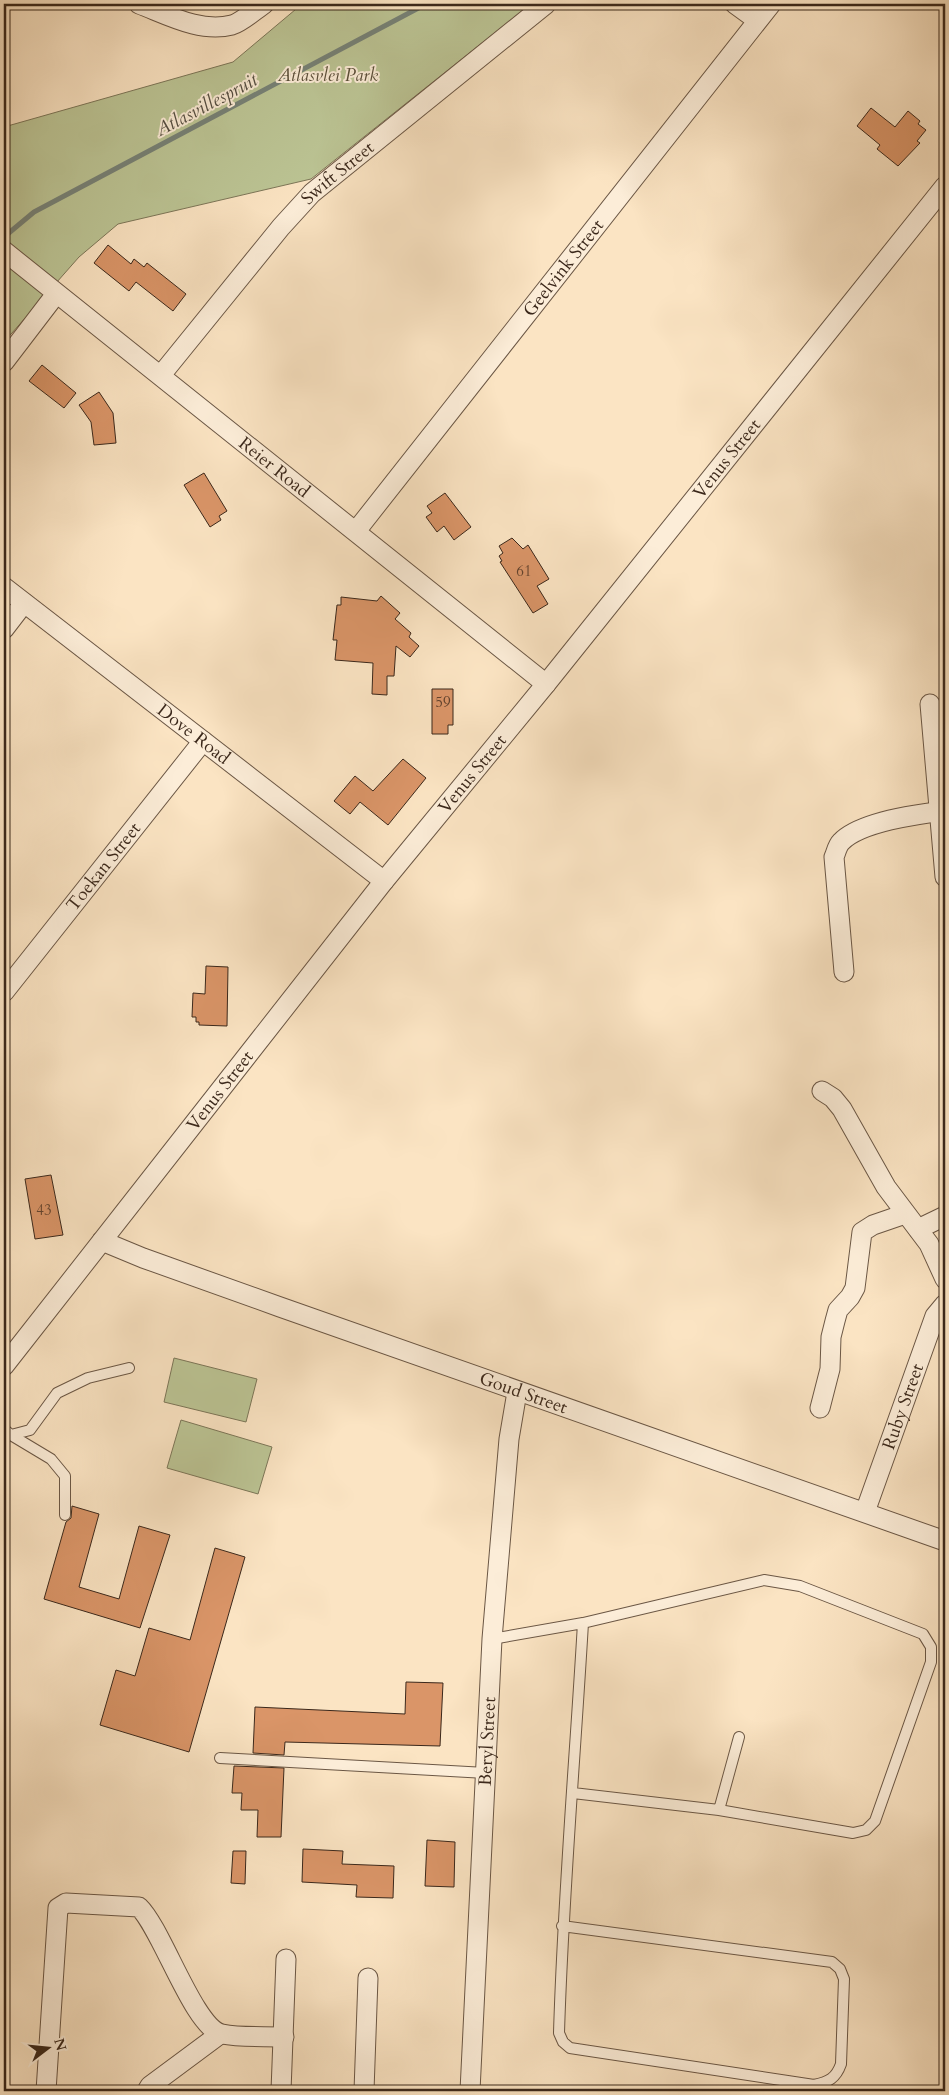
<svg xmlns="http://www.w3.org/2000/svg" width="949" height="2095" viewBox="0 0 949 2095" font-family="Cardo,serif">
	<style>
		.green { fill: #bcc595; stroke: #7c7658 }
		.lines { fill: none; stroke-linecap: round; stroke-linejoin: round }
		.stream { stroke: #778277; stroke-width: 5 }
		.building { fill: #da9568; stroke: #3b281b }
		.lane-casing { stroke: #6b5745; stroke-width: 12 }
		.street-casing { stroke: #6b5745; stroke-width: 21 }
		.lane { stroke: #fcedd8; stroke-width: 10 }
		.street { stroke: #fcedd8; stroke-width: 19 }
		.labels { text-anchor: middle; stroke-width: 4; stroke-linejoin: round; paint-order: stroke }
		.number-label { font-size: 15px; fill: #63432e }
		.park-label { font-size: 18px; font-style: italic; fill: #5b4f3a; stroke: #fcedd8 }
		.street-label { font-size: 18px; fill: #3b281b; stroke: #fcedd8 }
		.water-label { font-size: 19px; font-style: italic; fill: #544e42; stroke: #fcedd8 }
	</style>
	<rect width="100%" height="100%" fill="#fbe4c3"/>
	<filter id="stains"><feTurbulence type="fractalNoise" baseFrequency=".004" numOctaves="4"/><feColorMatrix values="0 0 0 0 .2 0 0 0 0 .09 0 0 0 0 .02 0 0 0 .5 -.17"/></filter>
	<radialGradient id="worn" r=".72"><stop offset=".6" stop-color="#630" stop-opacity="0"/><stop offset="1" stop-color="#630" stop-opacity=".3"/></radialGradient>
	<!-- green -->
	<path class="green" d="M302 4H531L311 179 118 224 79 257 4 342V127L233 62Z
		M174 1358 257 1379 246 1422 164 1402Z
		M181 1420 272 1447 258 1494 167 1468Z"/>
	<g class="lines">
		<!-- stream -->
		<path class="stream" d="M4 237 34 212 426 4"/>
	</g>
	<!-- building -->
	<path class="building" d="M871 108 895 127 908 111 920 121 918 124 926 130 917 141 920 143 898 166 877 149 880 145 857 126Z
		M108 245 131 264 134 259 144 267 147 263 186 294 173 311 136 282 129 291 94 263Z
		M42 365 76 393 64 408 29 381Z
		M99 392 113 413 116 443 94 445 91 422 79 405Z
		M204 473 227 511 219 516 221 520 210 527 184 485Z
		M445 493 471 527 454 540 444 526 437 532 426 517 432 513 427 506Z
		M512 538 523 549 528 545 549 579 537 586 548 604 533 613 500 562 502 561 499 556 503 553 499 546Z
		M381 596 400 613 395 619 411 633 409 637 419 646 410 657 396 646 394 676H387V695L372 694 373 663 335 660 337 640H333L337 605H341V597L377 601Z
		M432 689H453V725H448V734H432Z
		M403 759 426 778 388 825 360 802 350 814 334 801 355 776 373 791Z
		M206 966 228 967 227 1026 199 1025V1022H196V1017H192L193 993 205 994Z
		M51 1175 63 1235 35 1239 25 1179Z
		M72 1506 99 1514 79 1587 119 1599 139 1526 170 1535 140 1628 44 1599 66 1522 71 1518Z
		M215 1548 245 1557 189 1752 100 1725 116 1670 135 1676 149 1628 190 1640Z
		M406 1682 443 1683 440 1746 285 1742 284 1755 253 1753 255 1707 405 1714Z
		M234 1766 284 1768 281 1837H257L258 1810H241L242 1793H232Z
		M427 1840 455 1842 454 1887 425 1886Z
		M303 1849 343 1851 342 1864 394 1866 393 1898 356 1897 357 1885 302 1882Z
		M233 1851H246L245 1884 231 1883Z"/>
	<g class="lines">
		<defs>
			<path id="lane" d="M4 1429 11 1435 30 1430 57 1393 88 1378 129 1368
				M11 1435 51 1459 65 1476V1515
				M492 1639 583 1623 764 1580 800 1586 923 1634 931 1647V1662L875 1821 866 1830 853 1833 719 1810 573 1793
				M220 1758 486 1773
				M719 1810 739 1737
				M562 1926 832 1962 840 1969 844 1979 841 2064C836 2078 829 2082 814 2085L570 2048 563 2042 559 2033C563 1896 575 1760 583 1623"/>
			<g id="street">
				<path d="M139 4C168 15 200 33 232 25 242 22 255 10 264 4"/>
				<path d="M735 4 757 20"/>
				<path id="s1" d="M4 251 546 684"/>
				<path d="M4 362 56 294"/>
				<path id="s2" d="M161 375 281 227 312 193 546 4"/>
				<path id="s3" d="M356 531 771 4"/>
				<path id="s4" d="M4 587 384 881"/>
				<path d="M4 629 24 603"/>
				<path d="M930 704 945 877"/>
				<path d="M844 972 834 857C836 853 837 846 841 842 860 822 918 814 945 811"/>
				<path id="s5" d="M4 992 203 741"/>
				<path d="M822 1091 833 1098 842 1109 886 1187 929 1244 945 1279"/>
				<path d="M918 1229 945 1216"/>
				<path id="s6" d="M102 1241 143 1258 280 1307 945 1541"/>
				<path id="s7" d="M4 1366 384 881 546 684 945 186"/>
				<path d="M820 1408 830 1369 831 1337 835 1321 838 1310 850 1297 855 1288 862 1232 873 1225 905 1214"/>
				<path id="s8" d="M865 1512 935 1316 945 1304"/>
				<path d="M46 2091 58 1908 66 1903 139 1907C162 1929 194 2028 222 2034 242 2038 264 2036 284 2037"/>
				<path d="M147 2091 150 2086 220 2034"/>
				<path d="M281 2091 286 1959"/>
				<path d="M364 2091 368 1978"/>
				<path id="s9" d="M470 2091 492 1639 509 1439 517 1392"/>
			</g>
		</defs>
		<!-- lane casing -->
		<use href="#lane" class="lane-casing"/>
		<!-- street casing -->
		<use href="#street" class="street-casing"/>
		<!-- lane -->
		<use href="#lane" class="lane"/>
		<!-- street -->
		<use href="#street" class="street"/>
	</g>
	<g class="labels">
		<!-- number labels -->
		<g class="number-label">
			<text x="524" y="576">61</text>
			<text x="443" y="707">59</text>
			<text x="44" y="1215">43</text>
		</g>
		<!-- park labels -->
		<g class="park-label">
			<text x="328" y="81">Atlasvlei Park</text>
		</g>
		<!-- street labels -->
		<g class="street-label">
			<text dy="6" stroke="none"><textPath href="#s2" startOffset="269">Swift Street</textPath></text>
			<text dy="6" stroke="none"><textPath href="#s3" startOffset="335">Geelvink Street</textPath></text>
			<text dy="6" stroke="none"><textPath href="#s7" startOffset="1160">Venus Street</textPath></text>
			<text dy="6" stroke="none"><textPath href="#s1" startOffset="346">Reier Road</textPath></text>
			<text dy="6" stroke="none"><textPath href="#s4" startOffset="240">Dove Road</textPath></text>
			<text dy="6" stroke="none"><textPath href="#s7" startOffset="755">Venus Street</textPath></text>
			<text dy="6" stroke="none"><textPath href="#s5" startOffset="160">Toekan Street</textPath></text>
			<text dy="6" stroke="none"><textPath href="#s7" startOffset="350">Venus Street</textPath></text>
			<text dy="6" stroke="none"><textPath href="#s6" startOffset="448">Goud Street</textPath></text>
			<text dy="6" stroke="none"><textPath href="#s8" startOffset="112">Ruby Street</textPath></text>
			<text dy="6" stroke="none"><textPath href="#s9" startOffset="350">Beryl Street</textPath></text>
		</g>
		<!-- water labels -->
		<g class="water-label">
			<text transform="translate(206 104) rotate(-28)" y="7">Atlasvillespruit</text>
		</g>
	</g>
	<!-- margin -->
	<rect width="949" height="2095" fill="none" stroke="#fbe4c3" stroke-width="20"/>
	<rect x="5" y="5" width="939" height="2085" fill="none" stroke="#3b281b" stroke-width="2.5"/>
	<rect x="10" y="10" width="929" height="2075" fill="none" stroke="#3b281b"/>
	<!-- north arrow -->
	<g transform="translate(48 2048) rotate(74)" stroke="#fcedd8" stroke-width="4" paint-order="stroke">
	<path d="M0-4L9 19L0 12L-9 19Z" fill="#3b281b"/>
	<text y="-8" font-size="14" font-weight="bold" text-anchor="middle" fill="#3b281b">N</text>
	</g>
	<rect width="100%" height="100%" filter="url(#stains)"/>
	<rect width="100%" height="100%" fill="url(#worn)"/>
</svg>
